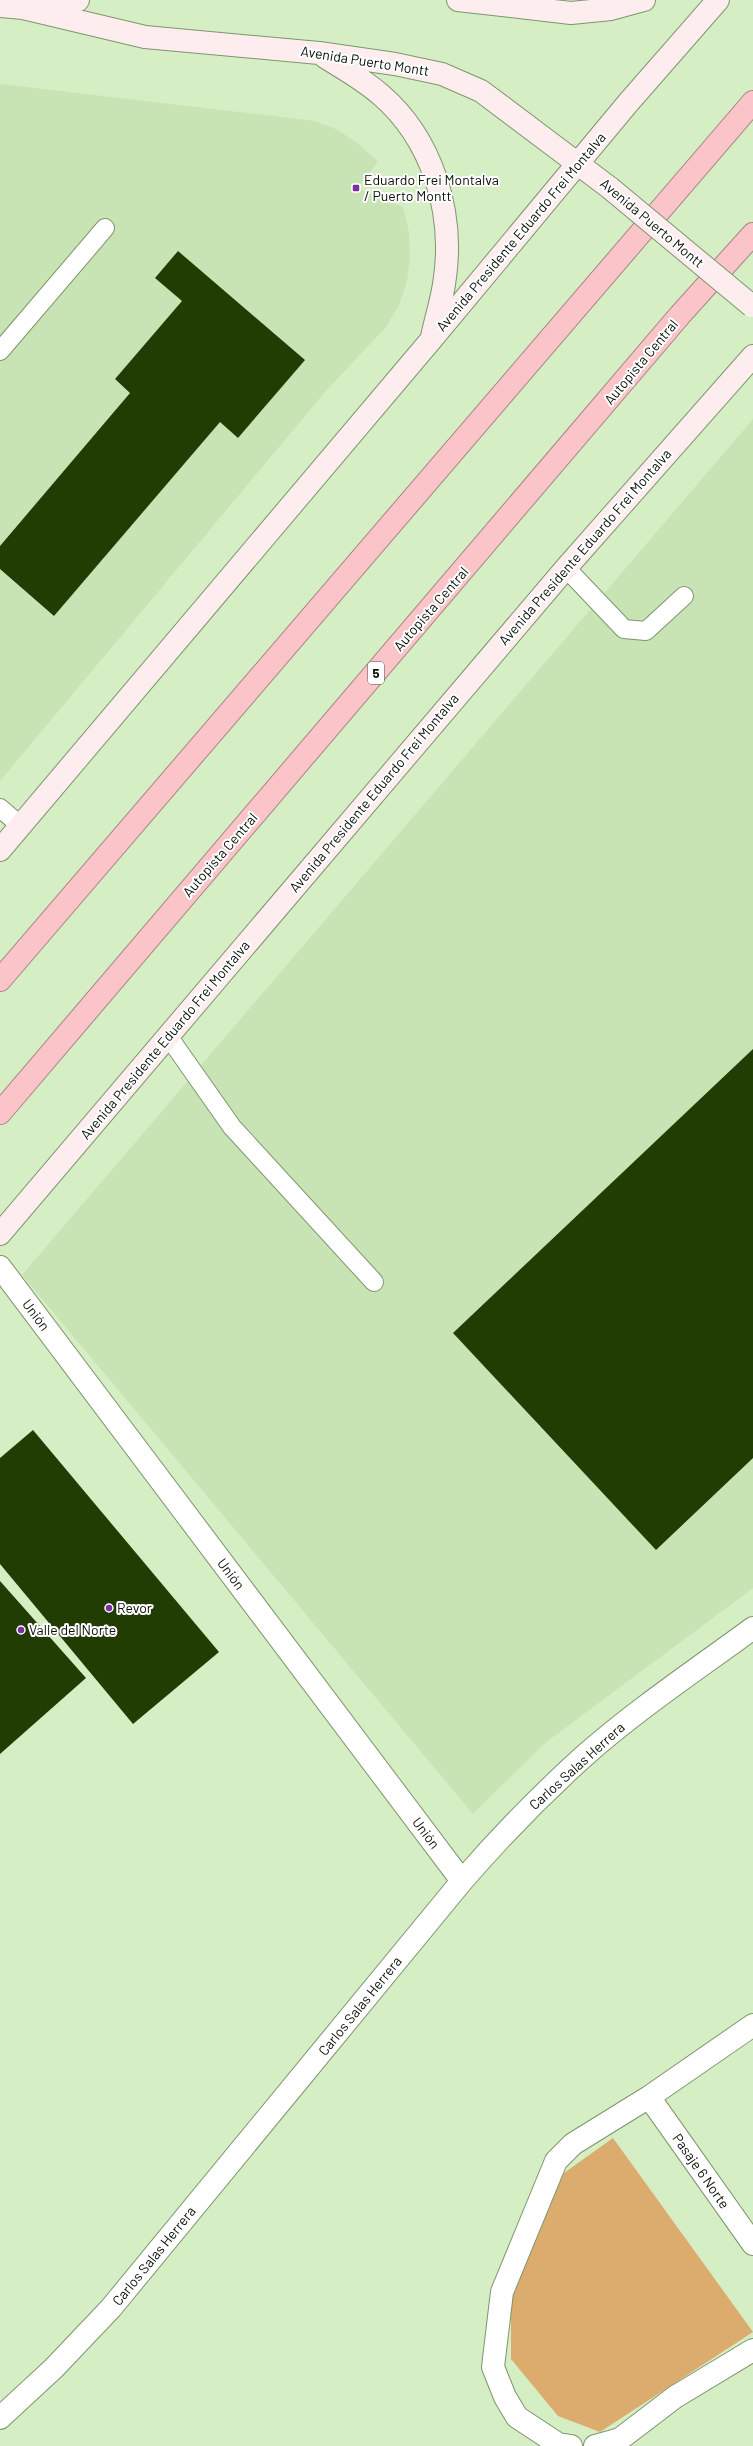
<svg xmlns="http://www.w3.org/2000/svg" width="753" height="2446" viewBox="0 0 753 2446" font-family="Barlow,sans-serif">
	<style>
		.built { fill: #c8e4b4 }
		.green { fill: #dcac6e }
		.building { fill: #223d04 }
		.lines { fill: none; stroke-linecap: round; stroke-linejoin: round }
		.lane-casing { stroke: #7f956f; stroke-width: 20 }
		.street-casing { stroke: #7f956f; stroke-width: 24 }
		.secondary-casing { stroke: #7f956f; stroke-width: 24 }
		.highway-casing { stroke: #a68584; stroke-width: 24 }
		.lane { stroke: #fff; stroke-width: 18 }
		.street { stroke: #fff; stroke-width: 22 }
		.secondary { stroke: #feedef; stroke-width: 22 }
		.highway { stroke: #fbc4c9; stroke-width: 22 }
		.secondary-bridge-casing { stroke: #7f956f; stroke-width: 24; stroke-linecap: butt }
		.secondary-bridge { stroke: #feedef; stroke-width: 22 }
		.poi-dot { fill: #7b2fa0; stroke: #fff; stroke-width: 1.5 }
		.labels { text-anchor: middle; stroke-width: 4; stroke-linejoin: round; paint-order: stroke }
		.shield { fill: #fff; stroke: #52584f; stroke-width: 1 }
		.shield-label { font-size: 13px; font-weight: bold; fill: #081004 }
		.street-label { font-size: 14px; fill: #081004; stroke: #fff }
		.poi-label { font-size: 14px; fill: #081004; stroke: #fff; text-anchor: start }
	</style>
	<rect width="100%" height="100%" fill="#d5eec4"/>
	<!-- built -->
	<path class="built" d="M0 84 315 121 338 130 360 145 378 162 357 188 403 207 409 232 410 257 407 281 399 305 386 327 325 392 0 781Z
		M753 419V1588L545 1743 473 1814 22 1275Z"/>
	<!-- green -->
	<path class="green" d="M613 2138 753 2332 600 2432 558 2416 511 2359V2292L557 2178Z"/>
	<!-- building -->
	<path class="building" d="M178 251 305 360 238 438 220 422 54 616 0 569V546L130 393 115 379 182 301 155 278Z
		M753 1049V1458L656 1550 453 1333Z
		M33 1430 219 1652 133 1724 0 1564V1458Z
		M0 1581 86 1678 0 1754Z"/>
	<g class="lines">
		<defs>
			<path id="lane" d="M0 351 105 228
				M566 568 624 629 646 631 684 596
				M0 808 21 826
				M168 1036 232 1127 374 1282"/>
			<path id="street" d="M0 1267 462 1881
				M649 2097 753 2244
				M0 2418 54 2368 111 2308 462 1881C500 1837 540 1796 583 1757 636 1710 696 1670 753 1628
				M571 2446 558 2444 517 2417 505 2397 493 2367 502 2292 556 2161 573 2144 649 2097 753 2025
				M595 2446 620 2439 675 2397 753 2350"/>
			<path id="secondary" d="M458 0 571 13 611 9 644 0
				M0 6 23 8 145 37 319 53 395 64 442 74 481 91 610 188
				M34 6 78 0
				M325 57C344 69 364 80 381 95 432 139 454 211 445 277 443 297 436 317 432 337
				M0 850 431 340 628 103 718 0
				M0 1234 566 568 753 356"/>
			<path id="highway" d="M0 980 753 102
				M0 1113 680 315 753 234"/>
		</defs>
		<!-- lane casing -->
		<use href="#lane" class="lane-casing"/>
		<!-- street casing -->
		<use href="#street" class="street-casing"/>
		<!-- secondary casing -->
		<use href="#secondary" class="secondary-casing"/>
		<!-- highway casing -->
		<use href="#highway" class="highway-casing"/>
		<!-- lane -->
		<use href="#lane" class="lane"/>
		<!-- street -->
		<use href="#street" class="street"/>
		<!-- secondary -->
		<use href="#secondary" class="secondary"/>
		<!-- highway -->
		<use href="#highway" class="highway"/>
		<defs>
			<path id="secondary-bridge" d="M610 188 752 306"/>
		</defs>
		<!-- secondary-bridge casing -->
		<use href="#secondary-bridge" class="secondary-bridge-casing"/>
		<!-- secondary-bridge -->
		<use href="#secondary-bridge" class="secondary-bridge"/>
	</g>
	<!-- markers -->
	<g class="poi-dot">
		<rect x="352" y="184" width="8" height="8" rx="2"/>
		<circle cx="109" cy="1608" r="4"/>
		<circle cx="21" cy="1630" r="4"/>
	</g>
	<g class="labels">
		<!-- shield labels -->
		<rect class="shield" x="368" y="662" width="16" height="22" rx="3"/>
		<g class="shield-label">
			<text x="376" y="678">5</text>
		</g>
		<!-- street labels -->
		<g class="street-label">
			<text transform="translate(365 61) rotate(9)" y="5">Avenida Puerto Montt</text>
			<text transform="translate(652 223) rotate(40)" y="5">Avenida Puerto Montt</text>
			<text transform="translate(521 232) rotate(-50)" y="5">Avenida Presidente Eduardo Frei Montalva</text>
			<text transform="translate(641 362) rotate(-50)" y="5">Autopista Central</text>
			<text transform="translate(585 547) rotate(-49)" y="5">Avenida Presidente Eduardo Frei Montalva</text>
			<text transform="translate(431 609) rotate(-49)" y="5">Autopista Central</text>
			<text transform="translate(374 793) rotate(-50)" y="5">Avenida Presidente Eduardo Frei Montalva</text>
			<text transform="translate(220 855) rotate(-49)" y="5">Autopista Central</text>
			<text transform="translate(165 1040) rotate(-50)" y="5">Avenida Presidente Eduardo Frei Montalva</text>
			<text transform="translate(36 1315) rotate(53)" y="5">Unión</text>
			<text transform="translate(231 1574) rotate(53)" y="5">Unión</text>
			<text transform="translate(577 1766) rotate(-42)" y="5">Carlos Salas Herrera</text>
			<text transform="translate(426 1833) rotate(53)" y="5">Unión</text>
			<text transform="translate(360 2006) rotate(-51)" y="5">Carlos Salas Herrera</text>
			<text transform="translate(701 2171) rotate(55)" y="5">Pasaje 6 Norte</text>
			<text transform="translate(154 2256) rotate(-51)" y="5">Carlos Salas Herrera</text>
		</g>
		<!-- poi labels -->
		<g class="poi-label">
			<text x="364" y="185">Eduardo Frei Montalva<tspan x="364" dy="16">/ Puerto Montt</tspan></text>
			<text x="117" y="1613">Revor</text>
			<text x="29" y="1635">Valle del Norte</text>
		</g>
	</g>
</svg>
